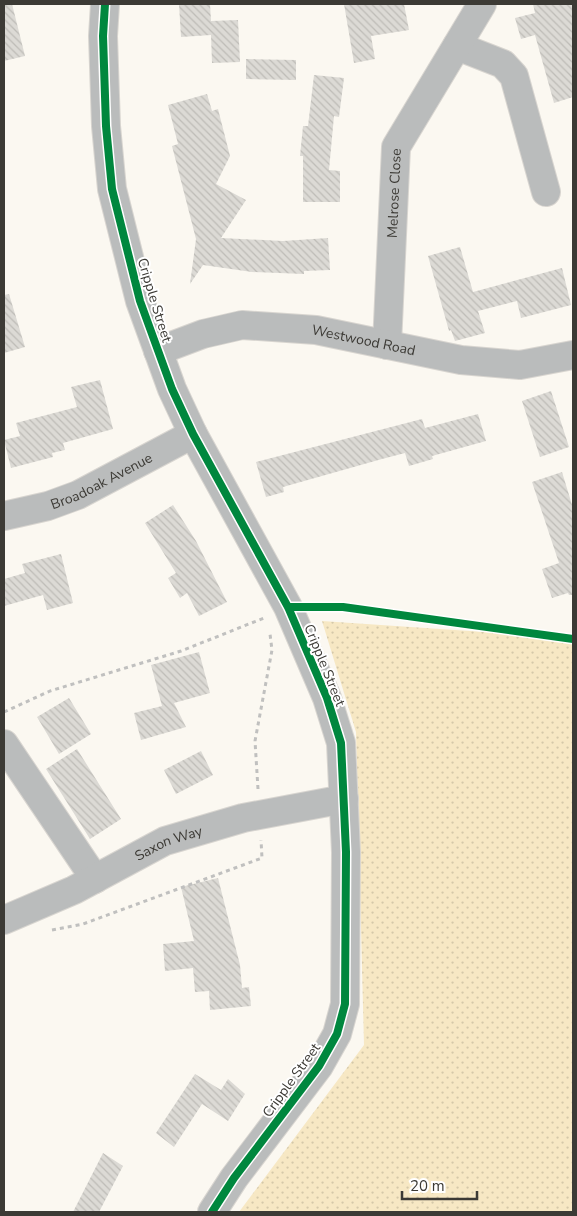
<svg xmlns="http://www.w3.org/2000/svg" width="577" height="1216" viewBox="0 0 577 1216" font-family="'Nunito Sans',sans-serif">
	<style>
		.grass { fill: url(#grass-dots) }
		.building { fill: url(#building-back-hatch) }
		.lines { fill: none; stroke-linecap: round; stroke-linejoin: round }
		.minor-casing { stroke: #d8d5d0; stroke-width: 30 }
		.path { stroke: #c0c0bf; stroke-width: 3; stroke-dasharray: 4 4; stroke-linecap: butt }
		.minor { stroke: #babcbc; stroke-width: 28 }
		.cycleway-casing { stroke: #fff; stroke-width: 11 }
		.cycleway { stroke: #00873e; stroke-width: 8 }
		.labels { text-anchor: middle; stroke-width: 4; stroke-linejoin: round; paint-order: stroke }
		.street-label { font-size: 14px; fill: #3c3a35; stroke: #fff }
	</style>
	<defs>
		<pattern id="grass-dots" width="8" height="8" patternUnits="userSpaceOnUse" patternTransform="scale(1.25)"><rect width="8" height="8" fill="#f7e8c4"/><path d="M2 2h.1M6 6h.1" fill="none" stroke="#d5c8a9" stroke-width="1.8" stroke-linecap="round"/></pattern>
		<pattern id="building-back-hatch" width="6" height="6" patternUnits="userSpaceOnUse" patternTransform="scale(1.25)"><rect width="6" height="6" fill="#dcdad5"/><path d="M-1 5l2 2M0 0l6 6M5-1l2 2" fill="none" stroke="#bebcb7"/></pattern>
	</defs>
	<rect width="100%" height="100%" fill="#fbf8f1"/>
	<!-- grass -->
	<path class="grass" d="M322 621 573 638V1212H239L364 1045 356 732Z"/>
	<!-- building -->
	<path class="building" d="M4 4H12L25 56 4 61Z
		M179 4H210L211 21 238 20 240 62 212 63 211 35 181 37Z
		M344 4H404L409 30 371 36 375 59 354 63Z
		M533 4H573V97L554 103 535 35 521 39 515 18 535 13Z
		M246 59 296 60V80L246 79Z
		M314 75 344 78 339 117 334 116 329 170 340 171V202H303V156H300L303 126H308Z
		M207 94 212 111 218 109 230 156 216 184 246 200 221 238 283 241 328 238 330 270 304 271V274L252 272 203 265 190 284 196 239 172 146 178 144 168 105Z
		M460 247 473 292 562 268 571 305 521 318 517 301 478 311 485 333 455 341 451 330 449 331 428 256Z
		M9 294 25 347 4 353V295Z
		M100 380 113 429 63 443 65 450 52 453 53 457 11 468 4 440 20 436 16 423 77 407 71 387Z
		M551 391 569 447 540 457 522 401Z
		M478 414 486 441 432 456 433 459 409 466 405 453 382 459 283 487 284 492 266 497 256 462 422 419 425 428Z
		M562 472 573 508V595H569L568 593 552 598 542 569 559 563 532 482Z
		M173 505 196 541 227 602 199 616 187 593 180 598 168 578 176 573 145 523Z
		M61 554 73 603 47 610 43 595 4 606V579L25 573 22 564Z
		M199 652 210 693 174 703 186 727 141 740 134 713 162 706 151 665Z
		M69 698 91 734 59 754 37 717Z
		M77 749 121 819 90 839 46 769Z
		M201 751 213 775 176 794 164 770Z
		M218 878 240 965 242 988 249 987 251 1006 210 1010 209 991 195 992 193 968 165 971 163 944 194 941 181 887Z
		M195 1074 221 1090 228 1079 245 1094 228 1121 202 1104 174 1147 156 1133Z
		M103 1153 123 1166 99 1212H73Z"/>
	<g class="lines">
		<defs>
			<g id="minor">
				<path d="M105 4 103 36 106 126 112 189 140 301 172 389 193 434 288 607 327 698 341 743 346 852 345 1004 337 1034 319 1066 234 1178 212 1212"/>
				<path d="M457 46 503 64 514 76 546 192"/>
				<path id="s1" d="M387 345 396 147 482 4"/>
				<path id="s2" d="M158 351 203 334 242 325 316 330 461 360 520 365 573 355"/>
				<path id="s3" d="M4 516 48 506 78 495 193 434"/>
				<path d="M4 744 95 879"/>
				<path id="s4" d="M4 920 74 890 165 841 243 818 344 799"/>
			</g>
		</defs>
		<!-- minor casing -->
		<use href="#minor" class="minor-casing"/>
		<!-- path -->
		<path class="path" d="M4 712 50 691 181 651 264 618
			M258 789 255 741 272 650 270 634
			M52 930 83 924 262 858 261 840"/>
		<!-- minor -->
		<use href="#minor" class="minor"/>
		<defs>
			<path id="cycleway" d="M105 4 103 36 106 126 112 189 140 301 172 389 193 434 288 607 327 698 341 743 346 852 345 1004 337 1034 319 1066 234 1178 212 1212
				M288 607H343L573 639"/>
		</defs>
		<!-- cycleway casing -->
		<use href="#cycleway" class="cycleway-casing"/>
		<!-- cycleway -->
		<use href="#cycleway" class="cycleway"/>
	</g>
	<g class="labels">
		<!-- street labels -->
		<g class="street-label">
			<text dy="5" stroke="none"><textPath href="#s1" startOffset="152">Melrose Close</textPath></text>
			<text transform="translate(155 300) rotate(73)" y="5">Cripple Street</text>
			<text dy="5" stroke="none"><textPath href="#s2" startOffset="211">Westwood Road</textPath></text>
			<text dy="5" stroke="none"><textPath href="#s3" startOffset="104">Broadoak Avenue</textPath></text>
			<text transform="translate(325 665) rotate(68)" y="5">Cripple Street</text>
			<text dy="5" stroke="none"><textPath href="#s4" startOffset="182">Saxon Way</textPath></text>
			<text transform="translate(291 1080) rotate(-54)" y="5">Cripple Street</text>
		</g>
	</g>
	<!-- border -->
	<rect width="577" height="1216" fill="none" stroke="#3c3a35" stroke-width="10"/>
	<!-- scale -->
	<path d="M402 1191v8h75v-8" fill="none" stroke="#3c3a35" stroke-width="2.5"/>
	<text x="410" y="1191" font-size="15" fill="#3c3a35" stroke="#ffffff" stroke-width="4" paint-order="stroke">20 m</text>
</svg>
